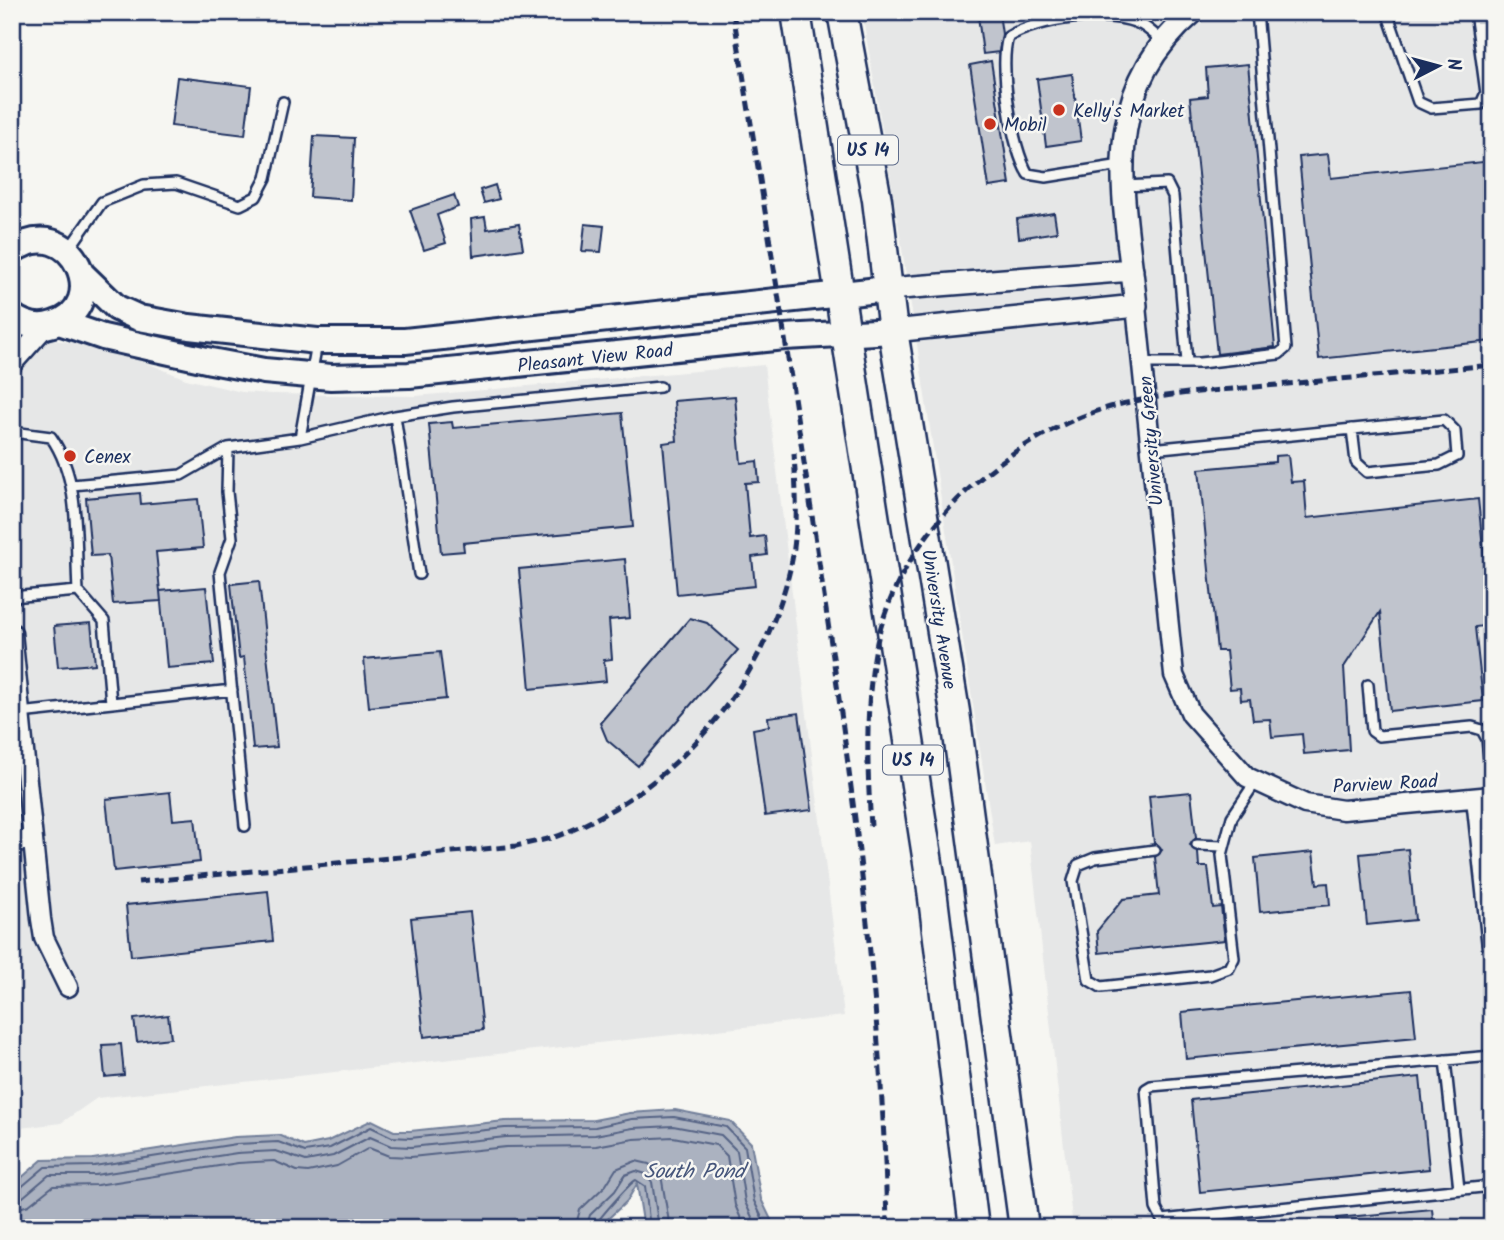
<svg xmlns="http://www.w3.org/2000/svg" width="1504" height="1240" viewBox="0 0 1504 1240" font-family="Kalam,sans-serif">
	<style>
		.built { fill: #e6e7e7 }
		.water { fill: #abb2c0; stroke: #717e99; stroke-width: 2 }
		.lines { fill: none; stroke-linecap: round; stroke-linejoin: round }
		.shore { stroke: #556385; stroke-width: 2 }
		.building { fill: #c0c4cd; stroke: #1b2f5e; stroke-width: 2 }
		.service-casing { stroke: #1b2f5e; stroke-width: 14 }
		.minor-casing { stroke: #1b2f5e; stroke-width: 23 }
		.tertiary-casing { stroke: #1b2f5e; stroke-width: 26 }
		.secondary-casing { stroke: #1b2f5e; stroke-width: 30 }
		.primary-casing { stroke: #1b2f5e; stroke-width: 33 }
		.service { stroke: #f6f6f2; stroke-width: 9 }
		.minor { stroke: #f6f6f2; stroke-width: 18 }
		.tertiary { stroke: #f6f6f2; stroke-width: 21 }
		.secondary { stroke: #f6f6f2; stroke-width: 24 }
		.primary { stroke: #f6f6f2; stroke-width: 28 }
		.rail { stroke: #1b2f5e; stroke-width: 5; stroke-dasharray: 10 5; stroke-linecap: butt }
		.poi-dot { fill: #c8321e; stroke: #f6f6f2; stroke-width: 2.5 }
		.labels { text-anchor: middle; stroke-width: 5; stroke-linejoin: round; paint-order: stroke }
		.shield { fill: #f6f6f2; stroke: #5d6b8a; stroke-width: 2 }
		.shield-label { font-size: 18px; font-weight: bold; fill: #1b2f5e }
		.poi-label { font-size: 19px; fill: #1b2f5e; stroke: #f6f6f2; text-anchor: start }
		.street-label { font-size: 19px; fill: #1b2f5e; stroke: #f6f6f2 }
		.water-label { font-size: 21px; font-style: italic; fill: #46567b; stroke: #f6f6f2 }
	</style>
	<rect width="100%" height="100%" fill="#f6f6f2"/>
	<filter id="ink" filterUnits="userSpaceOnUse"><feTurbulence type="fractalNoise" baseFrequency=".0143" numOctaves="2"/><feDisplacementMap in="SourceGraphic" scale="14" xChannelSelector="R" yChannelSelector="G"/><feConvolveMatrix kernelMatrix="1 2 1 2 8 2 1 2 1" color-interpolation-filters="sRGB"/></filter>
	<g filter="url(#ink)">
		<!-- built -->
		<path class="built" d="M862 12H1159L1175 28 1193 12H1492V1228H1073L1030 841 995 846 897 216Z
			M12 334 110 348 186 379 242 392 272 394 416 396 764 365 844 1016 97 1098 61 1123 12 1129Z"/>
		<!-- water -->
		<path class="water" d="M675 1110 730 1121 751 1143 761 1199 775 1228H644L637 1184 627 1201 598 1228H12V1186L42 1160 93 1159 235 1137 279 1135 304 1146 328 1141 372 1120 394 1131H410L505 1121 594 1120 630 1113Z"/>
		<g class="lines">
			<!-- shore -->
			<path class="shore" d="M12 1190 19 1189 45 1167 94 1166 236 1144 278 1142 305 1152 330 1148 371 1127 392 1137 410 1138 505 1128 595 1127 632 1119 674 1117 726 1127 745 1147 754 1201 767 1228
				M12 1199 23 1197 49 1175H95L237 1153 276 1151 306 1161 333 1156 370 1137 391 1146 411 1147 506 1137 595 1135 633 1128 673 1126 721 1135 737 1151 745 1202 757 1228
				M12 1210 29 1205 53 1186 97 1185 238 1163 274 1161 297 1171 308 1172 337 1166 369 1148 389 1156 411 1157 506 1147 596 1146 634 1139 673 1137 716 1145 727 1156 735 1205 745 1228
				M575 1228 580 1210 606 1185 616 1169 636 1161 649 1164 661 1175 670 1228
				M586 1228 590 1215 615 1191 625 1175 636 1171 646 1174 652 1182 659 1228
				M594 1228C595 1222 631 1182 636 1180L645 1186 650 1228"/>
		</g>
		<!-- building -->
		<path class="building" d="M999 13 1002 34 999 52 983 54 978 16Z
			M991 61 1010 184 989 187 970 65Z
			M1248 64 1275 347 1217 354 1190 98 1208 96 1206 68Z
			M1072 74 1081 141 1046 146 1037 79Z
			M177 77 251 86 245 135 171 126Z
			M314 136 354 138 351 200 310 197Z
			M1328 154 1331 178 1492 161V341L1319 359 1299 157Z
			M495 185 499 199 484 203 480 190Z
			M454 195 458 207 437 215 446 243 424 250 410 210Z
			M1054 213 1057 232 1019 238 1017 219Z
			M485 217 487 229 519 224 523 249 473 256 471 219Z
			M585 224 604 226 601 252 582 251Z
			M735 396 741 463 757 461 759 482 745 483 750 538 765 536 767 555 752 557 755 586 677 594 663 443 677 441 674 401Z
			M622 413 633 527 463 543 464 551 441 553 429 424 452 422 453 428Z
			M1288 455 1291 482 1304 481 1307 518 1478 499 1491 625 1475 627 1483 701 1390 711 1380 612 1344 667 1349 750 1304 754 1302 734 1272 737 1270 719 1253 720 1250 699 1241 700 1240 688 1230 689 1226 651H1217L1199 469 1275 462V456Z
			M140 493 141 504 198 499 203 548 156 552 161 601 113 604 108 555 91 556 86 498Z
			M625 559 630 618 609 620 612 659 604 660 606 681 530 689 519 569Z
			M259 581 277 747 253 749 244 657 239 658 231 584Z
			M206 587 214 664 167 668 160 591Z
			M690 618 707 623 738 650 638 766 607 740 600 723Z
			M91 623 95 664 58 667 54 626Z
			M440 652 446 699 369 707 364 659Z
			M799 713 812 810 765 816 753 729 769 726 768 717Z
			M170 792 173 820 195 818 200 862 114 871 106 799Z
			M1191 792 1196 838 1190 845 1198 852 1199 867H1208L1213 908 1221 907 1225 940 1099 953 1097 931 1123 899 1159 895 1155 857 1162 850 1154 843 1149 796Z
			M1408 849 1415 920 1367 925 1360 854Z
			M1313 852 1317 884 1328 883 1330 905 1260 912 1255 858Z
			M268 891 273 941 131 956 126 905Z
			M470 912 483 1030 424 1037 411 918Z
			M1411 990 1416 1037 1186 1059 1182 1012Z
			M168 1015 171 1038 137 1042 134 1019Z
			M121 1044 124 1075 105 1077 102 1045Z
			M1420 1077 1429 1169 1200 1192 1191 1100Z
			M1432 1209 1434 1228H1338L1337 1218Z"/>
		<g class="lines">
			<defs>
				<path id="service" d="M1139 12 1141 24
					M1387 12 1418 102 1431 108 1481 104 1486 93 1475 12
					M1121 165 1046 177 1028 174C1012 148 999 66 1008 37 1036 19 1111 8 1142 25 1149 29 1157 37 1164 42
					M1124 186 1167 184 1173 196 1187 362
					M69 249 102 202 144 185 176 183 240 205 256 197 266 178 283 102
					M1142 363H1200L1279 354 1286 348 1257 12
					M395 416 453 407 660 387
					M12 432 51 437C81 480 75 540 78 591
					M300 438 395 416 419 574
					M1151 449 1444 420 1455 431 1457 456 1439 465 1367 472 1356 462 1352 429
					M72 485 181 475 228 448
					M12 597 78 591 104 621 111 703
					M1368 685 1372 731 1379 736 1472 727 1482 730 1487 739 1492 788
					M20 713 232 690
					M245 826 220 572 232 538 227 492 228 448 300 438 317 343
					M1197 845 1223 846
					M1155 850 1095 858 1078 865 1073 881 1089 980 1101 987 1210 975 1229 968 1234 958 1222 855 1232 817 1256 781
					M1492 1056 1151 1086 1146 1089 1156 1208 1162 1220 1492 1186
					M1445 1060 1459 1189"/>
				<path id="minor" d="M1136 306 1174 675 1191 714 1247 777 1305 804 1343 810 1492 796
					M12 364 46 326
					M12 633 41 919 44 938 68 987
					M1476 798 1492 947
					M12 842 33 840"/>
				<path id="tertiary" d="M888 289 1132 270
					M893 331 1136 306C1124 194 1096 95 1193 12"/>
				<path id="secondary" d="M12 251C72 209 114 307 53 324 38 329 24 325 12 316
					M83 275 117 308 139 318 189 327 317 341H405L888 289
					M59 322 103 337 211 361 264 371 331 377 409 375 785 337 893 331"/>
				<path id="primary" d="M796 12 931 882 974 1228
					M842 12 877 200 893 331 955 712 1024 1228"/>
			</defs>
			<!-- service casing -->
			<use href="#service" class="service-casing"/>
			<!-- minor casing -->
			<use href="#minor" class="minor-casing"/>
			<!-- tertiary casing -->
			<use href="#tertiary" class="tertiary-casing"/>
			<!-- secondary casing -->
			<use href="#secondary" class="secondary-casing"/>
			<!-- primary casing -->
			<use href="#primary" class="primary-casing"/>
			<!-- service -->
			<use href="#service" class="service"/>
			<!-- minor -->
			<use href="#minor" class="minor"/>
			<!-- tertiary -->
			<use href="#tertiary" class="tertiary"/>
			<!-- secondary -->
			<use href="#secondary" class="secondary"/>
			<!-- primary -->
			<use href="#primary" class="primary"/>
			<!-- rail -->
			<path class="rail" d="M733 12C765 209 796 406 825 603 856 810 883 1018 887 1228
				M871 826C867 767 865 706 876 647 899 533 1004 436 1114 406 1163 393 1215 391 1266 386 1341 379 1416 372 1492 365
				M138 882 516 846C532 842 548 840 563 834 676 788 764 685 791 565 799 528 796 490 794 453"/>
		</g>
	</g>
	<!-- markers -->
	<g class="poi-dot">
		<circle cx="1059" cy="110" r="7"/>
		<circle cx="990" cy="124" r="7"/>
		<circle cx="70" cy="456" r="7"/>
	</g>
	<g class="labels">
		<!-- shield labels -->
		<g class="shield">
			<rect x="838" y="135.5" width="60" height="29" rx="5"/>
			<rect x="883" y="745.5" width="60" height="29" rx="5"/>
		</g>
		<g class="shield-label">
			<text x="868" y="156">US 14</text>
			<text x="913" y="766">US 14</text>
		</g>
		<!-- poi labels -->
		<g class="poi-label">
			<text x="1073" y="117">Kelly's Market</text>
			<text x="1004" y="131">Mobil</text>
			<text x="84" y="463">Cenex</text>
		</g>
		<!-- street labels -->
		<g class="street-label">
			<text transform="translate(595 357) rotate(-6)" y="7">Pleasant View Road</text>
			<text transform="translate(1150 441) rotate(-95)" y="7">University Green</text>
			<text transform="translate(940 619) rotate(81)" y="7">University Avenue</text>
			<text transform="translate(1385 783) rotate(-3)" y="7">Parview Road</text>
		</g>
		<!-- water labels -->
		<g class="water-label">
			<text x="694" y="1178">South Pond</text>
		</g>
	</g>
	<!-- margin -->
	<rect width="1504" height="1240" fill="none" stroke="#f6f6f2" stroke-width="42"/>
	<rect x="21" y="21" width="1462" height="1198" fill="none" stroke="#1b2f5e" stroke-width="2.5" filter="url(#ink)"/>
	<!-- north arrow -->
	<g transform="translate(1438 66) rotate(84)" stroke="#f6f6f2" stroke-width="5" paint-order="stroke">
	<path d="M0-5L12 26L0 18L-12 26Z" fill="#1b2f5e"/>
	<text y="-10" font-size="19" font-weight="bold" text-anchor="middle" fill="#1b2f5e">N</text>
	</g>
</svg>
